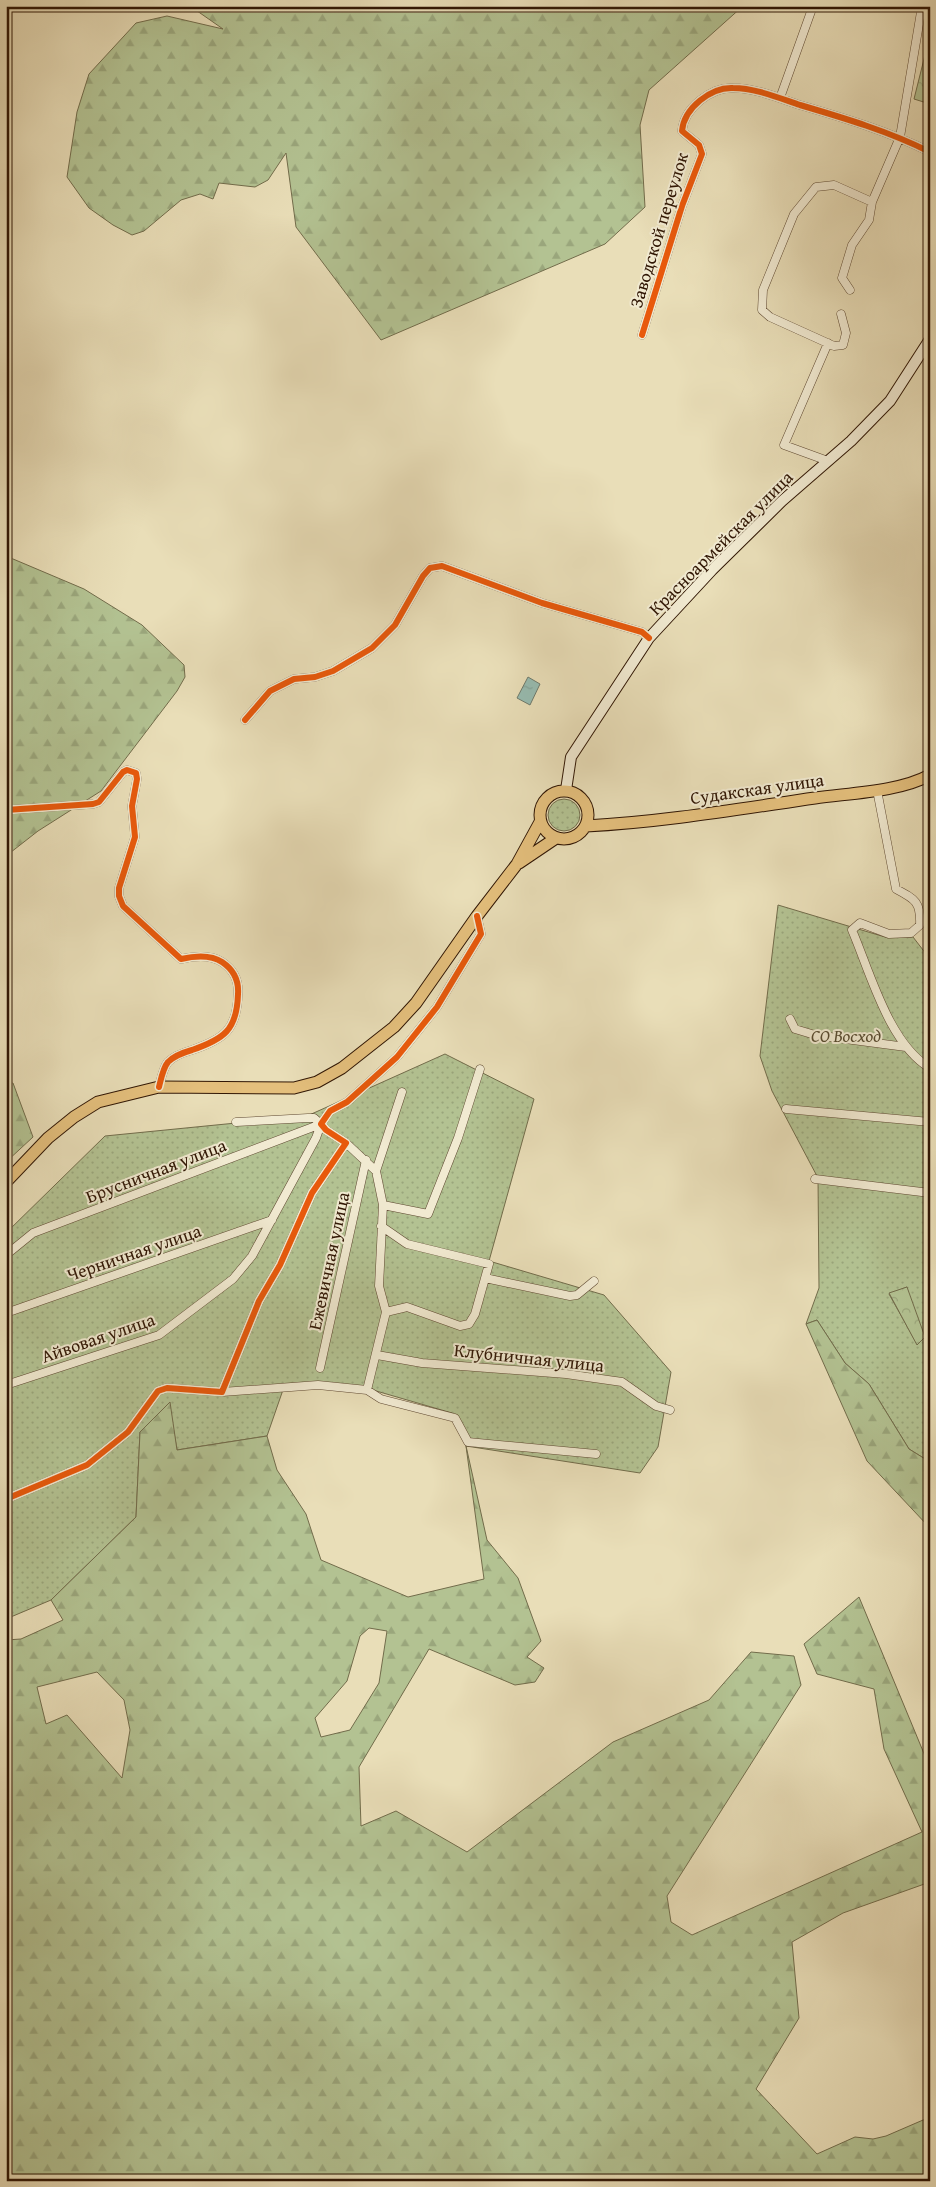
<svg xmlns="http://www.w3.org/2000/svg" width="936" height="2187" viewBox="0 0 936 2187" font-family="'Gentium Book Plus',serif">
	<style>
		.grass { fill: url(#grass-dots); stroke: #726c4b; fill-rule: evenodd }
		.forest { fill: url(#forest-firs); stroke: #726c4b; fill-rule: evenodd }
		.park { fill: url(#park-crowns); stroke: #726c4b }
		.water { fill: url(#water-ripples); stroke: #6e7a6c }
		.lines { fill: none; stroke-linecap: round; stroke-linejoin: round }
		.street-casing { stroke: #5e4831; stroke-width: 9 }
		.secondary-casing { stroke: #301604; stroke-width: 12 }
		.primary-casing { stroke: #301604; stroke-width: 13 }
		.street { stroke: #f1ead1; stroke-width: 8 }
		.secondary { stroke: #f1ead1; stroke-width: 10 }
		.primary { stroke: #e4bf7c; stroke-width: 11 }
		.cycleway-casing { stroke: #f1ead1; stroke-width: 9 }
		.cycleway { stroke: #e8590c; stroke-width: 6 }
		.labels { text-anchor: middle; stroke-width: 4; stroke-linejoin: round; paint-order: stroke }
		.street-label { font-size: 18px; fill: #301604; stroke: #f1ead1 }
		.park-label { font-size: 18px; font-style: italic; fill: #574a2f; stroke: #f1ead1 }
	</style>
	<defs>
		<pattern id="grass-dots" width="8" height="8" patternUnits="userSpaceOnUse" patternTransform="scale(1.25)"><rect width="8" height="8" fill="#b3c292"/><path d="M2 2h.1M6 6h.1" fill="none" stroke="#9aa67c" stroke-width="1.8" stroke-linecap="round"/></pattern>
		<pattern id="forest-firs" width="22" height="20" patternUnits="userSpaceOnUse" patternTransform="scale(1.25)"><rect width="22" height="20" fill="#b3c292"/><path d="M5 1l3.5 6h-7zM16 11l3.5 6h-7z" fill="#9aa67c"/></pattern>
		<pattern id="park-crowns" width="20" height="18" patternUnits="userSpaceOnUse" patternTransform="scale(1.25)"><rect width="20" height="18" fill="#b3c292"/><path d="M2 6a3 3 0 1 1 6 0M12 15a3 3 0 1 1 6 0" fill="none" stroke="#9aa67c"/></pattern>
		<pattern id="water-ripples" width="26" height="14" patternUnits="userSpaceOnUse" patternTransform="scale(1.25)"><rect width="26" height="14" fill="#97bcb1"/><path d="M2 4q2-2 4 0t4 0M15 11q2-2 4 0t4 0" fill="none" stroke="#82a197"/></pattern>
	</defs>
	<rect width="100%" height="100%" fill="#e9deb8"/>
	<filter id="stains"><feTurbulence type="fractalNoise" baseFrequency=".004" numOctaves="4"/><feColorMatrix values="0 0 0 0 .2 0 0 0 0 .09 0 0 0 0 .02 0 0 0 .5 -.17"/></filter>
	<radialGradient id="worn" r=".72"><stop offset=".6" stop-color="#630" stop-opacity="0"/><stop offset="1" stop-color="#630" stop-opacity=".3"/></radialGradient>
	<!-- grass -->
	<path class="grass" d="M548 815a16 16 0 1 1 32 0a16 16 0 1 1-32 0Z
		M778 905 885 937H913L930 959V1059L927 1062 930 1064V1462L909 1449 869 1384 845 1363 817 1320 806 1324 819 1288 818 1178 772 1091 760 1056ZM907 1287 917 1344 889 1294Z
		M445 1054 534 1099 489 1261 604 1295 671 1372 658 1447 640 1473 466 1446 452 1413 359 1386 285 1384 267 1436 177 1450 169 1403 140 1432 136 1517 51 1600 6 1619V1233L105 1136 307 1116Z"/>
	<!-- forest -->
	<path class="forest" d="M190 6H743L649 90 640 125 645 207 605 244 381 340 296 227 286 153 268 180 255 187 219 183 213 199 200 194 181 200 144 231 132 235 113 225 89 208 67 177 77 112 89 74 136 23 167 16 223 29Z
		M6 556 84 589 142 625 184 665 185 677 177 691 101 791 38 831 6 856Z
		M6 1083H13L33 1137 6 1162Z
		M817 1320 845 1363 869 1384 909 1449 930 1462V1531L928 1526 867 1461 806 1324Z
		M170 1402 177 1450 267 1436 277 1470 306 1514 321 1560 408 1597 484 1579 466 1446 487 1540 518 1578 541 1641 527 1657 544 1668 535 1682 515 1685 429 1649 359 1767 361 1826 396 1811 467 1852 613 1742 709 1700 751 1652 794 1656 801 1685 667 1896 671 1922 692 1935 922 1832 884 1749 874 1689 817 1674 804 1644 859 1597 930 1768V1882L843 1913 792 1942 799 2018 756 2089 817 2154 855 2137 873 2139 886 2136 930 2117V2181H6V1640L21 1639 63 1620 51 1600 136 1517 140 1432ZM369 1628 387 1631 379 1683 350 1730 321 1737 315 1718 347 1681 360 1636ZM97 1672 124 1700 130 1730 122 1778 67 1715 46 1724 37 1687Z"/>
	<!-- park -->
	<path class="park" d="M930 35V104L914 99Z
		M907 1287 925 1337 917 1345 889 1293Z"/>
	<!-- water -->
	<path class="water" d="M528 677 540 684 530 705 517 698Z"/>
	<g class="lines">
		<defs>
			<path id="street" d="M780 98 813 6
				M850 290 842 278 852 245 869 220 872 202 900 137 922 6
				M841 314 846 333 843 345 834 346 770 317 762 310 763 290 794 214 816 187 834 185 872 202
				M642 335 682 206 702 154 699 145 682 131C684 108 711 87 733 88 755 88 779 98 800 105 844 118 888 131 930 152
				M828 461 784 445 828 343
				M245 720 270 691 294 679 315 677 333 671 372 648 395 625 423 576 430 568 442 566 542 603 642 632 649 638
				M877 790 896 889C915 899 921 902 920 925L911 933 889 934 860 923 852 930C870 972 889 1044 930 1068
				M6 810 93 804 99 802 123 772 127 770 136 773 137 779 132 806 135 837 119 888V896L123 906 181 959C194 956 210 954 222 962 234 970 239 980 238 994 237 1030 224 1039 192 1050 185 1052 174 1056 168 1062 163 1068 161 1079 159 1087
				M790 1019 795 1029 815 1035 906 1047
				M786 1109 930 1122
				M236 1122 308 1118H314L321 1124
				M346 1143 376 1171 383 1205 379 1286 386 1312 367 1390
				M376 1171 402 1092
				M815 1179 930 1193
				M383 1205 428 1214 458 1138 480 1069
				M381 1226 407 1244 489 1264 475 1314 469 1324 460 1326 407 1307 386 1312
				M6 1255 33 1233 321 1124
				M485 1278 570 1296 577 1295 594 1281
				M6 1313 272 1220
				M377 1355 422 1363 566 1374 622 1382 656 1406 670 1410
				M320 1368 366 1160
				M6 1385 159 1335 233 1279 252 1256 316 1138 321 1124
				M222 1392 318 1385 367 1390 381 1399 455 1418 468 1442 596 1454
				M6 1499 87 1465 128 1432 158 1391 167 1388 222 1392 259 1301 280 1265 312 1193 346 1143 326 1130 321 1124 330 1111 347 1102 397 1057 437 1007 481 934 477 916"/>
			<path id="secondary" d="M566 790 571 757 649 638 712 570 782 501 851 441 890 401 930 339"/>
			<path id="primary" d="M540 815a24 24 0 1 1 48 0a24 24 0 1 1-48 0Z
				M586 826C663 822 739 809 815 798 850 793 899 792 930 775
				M519 863 556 838
				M6 1182 48 1138 74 1117 98 1102 159 1087 294 1088 317 1082 342 1068 394 1027 416 1003 477 916 517 864 540 822"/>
		</defs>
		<!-- street casing -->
		<use href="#street" class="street-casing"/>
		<!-- secondary casing -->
		<use href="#secondary" class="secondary-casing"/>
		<!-- primary casing -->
		<use href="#primary" class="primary-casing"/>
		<!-- street -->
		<use href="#street" class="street"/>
		<!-- secondary -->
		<use href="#secondary" class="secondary"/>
		<!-- primary -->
		<use href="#primary" class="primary"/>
		<defs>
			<path id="cycleway" d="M642 335 682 206 702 154 699 145 682 131C684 108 711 87 733 88 755 88 779 98 800 105 844 118 888 131 930 152
				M245 720 270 691 294 679 315 677 333 671 372 648 395 625 423 576 430 568 442 566 542 603 642 632 649 638
				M6 810 93 804 99 802 123 772 127 770 136 773 137 779 132 806 135 837 119 888V896L123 906 181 959C194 956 210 954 222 962 234 970 239 980 238 994 237 1030 224 1039 192 1050 185 1052 174 1056 168 1062 163 1068 161 1079 159 1087
				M6 1499 87 1465 128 1432 158 1391 167 1388 222 1392 259 1301 280 1265 312 1193 346 1143 326 1130 321 1124 330 1111 347 1102 397 1057 437 1007 481 934 477 916"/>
		</defs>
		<!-- cycleway casing -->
		<use href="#cycleway" class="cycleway-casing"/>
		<!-- cycleway -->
		<use href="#cycleway" class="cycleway"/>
	</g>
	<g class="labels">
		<!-- street labels -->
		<g class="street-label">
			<text transform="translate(659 230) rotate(-73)" y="6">Заводской переулок</text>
			<text transform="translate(721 543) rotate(-45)" y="6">Красноармейская улица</text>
			<text transform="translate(757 789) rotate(-8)" y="6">Судакская улица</text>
			<text transform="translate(156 1171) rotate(-21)" y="6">Брусничная улица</text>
			<text transform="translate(134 1253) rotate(-19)" y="6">Черничная улица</text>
			<text transform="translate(329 1261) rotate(-78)" y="6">Ежевичная улица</text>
			<text transform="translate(98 1338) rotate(-19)" y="6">Айвовая улица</text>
			<text transform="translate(529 1358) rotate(6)" y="6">Клубничная улица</text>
		</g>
		<!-- park labels -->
		<g class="park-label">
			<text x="846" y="1042">СО Восход</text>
		</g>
	</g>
	<!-- margin -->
	<rect width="936" height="2187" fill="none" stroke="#e9deb8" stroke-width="25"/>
	<rect x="8" y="8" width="921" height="2172" fill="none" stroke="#301604" stroke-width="2.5"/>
	<rect x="12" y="12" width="911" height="2162" fill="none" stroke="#301604"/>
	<rect width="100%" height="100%" filter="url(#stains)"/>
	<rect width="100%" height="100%" fill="url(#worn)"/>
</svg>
